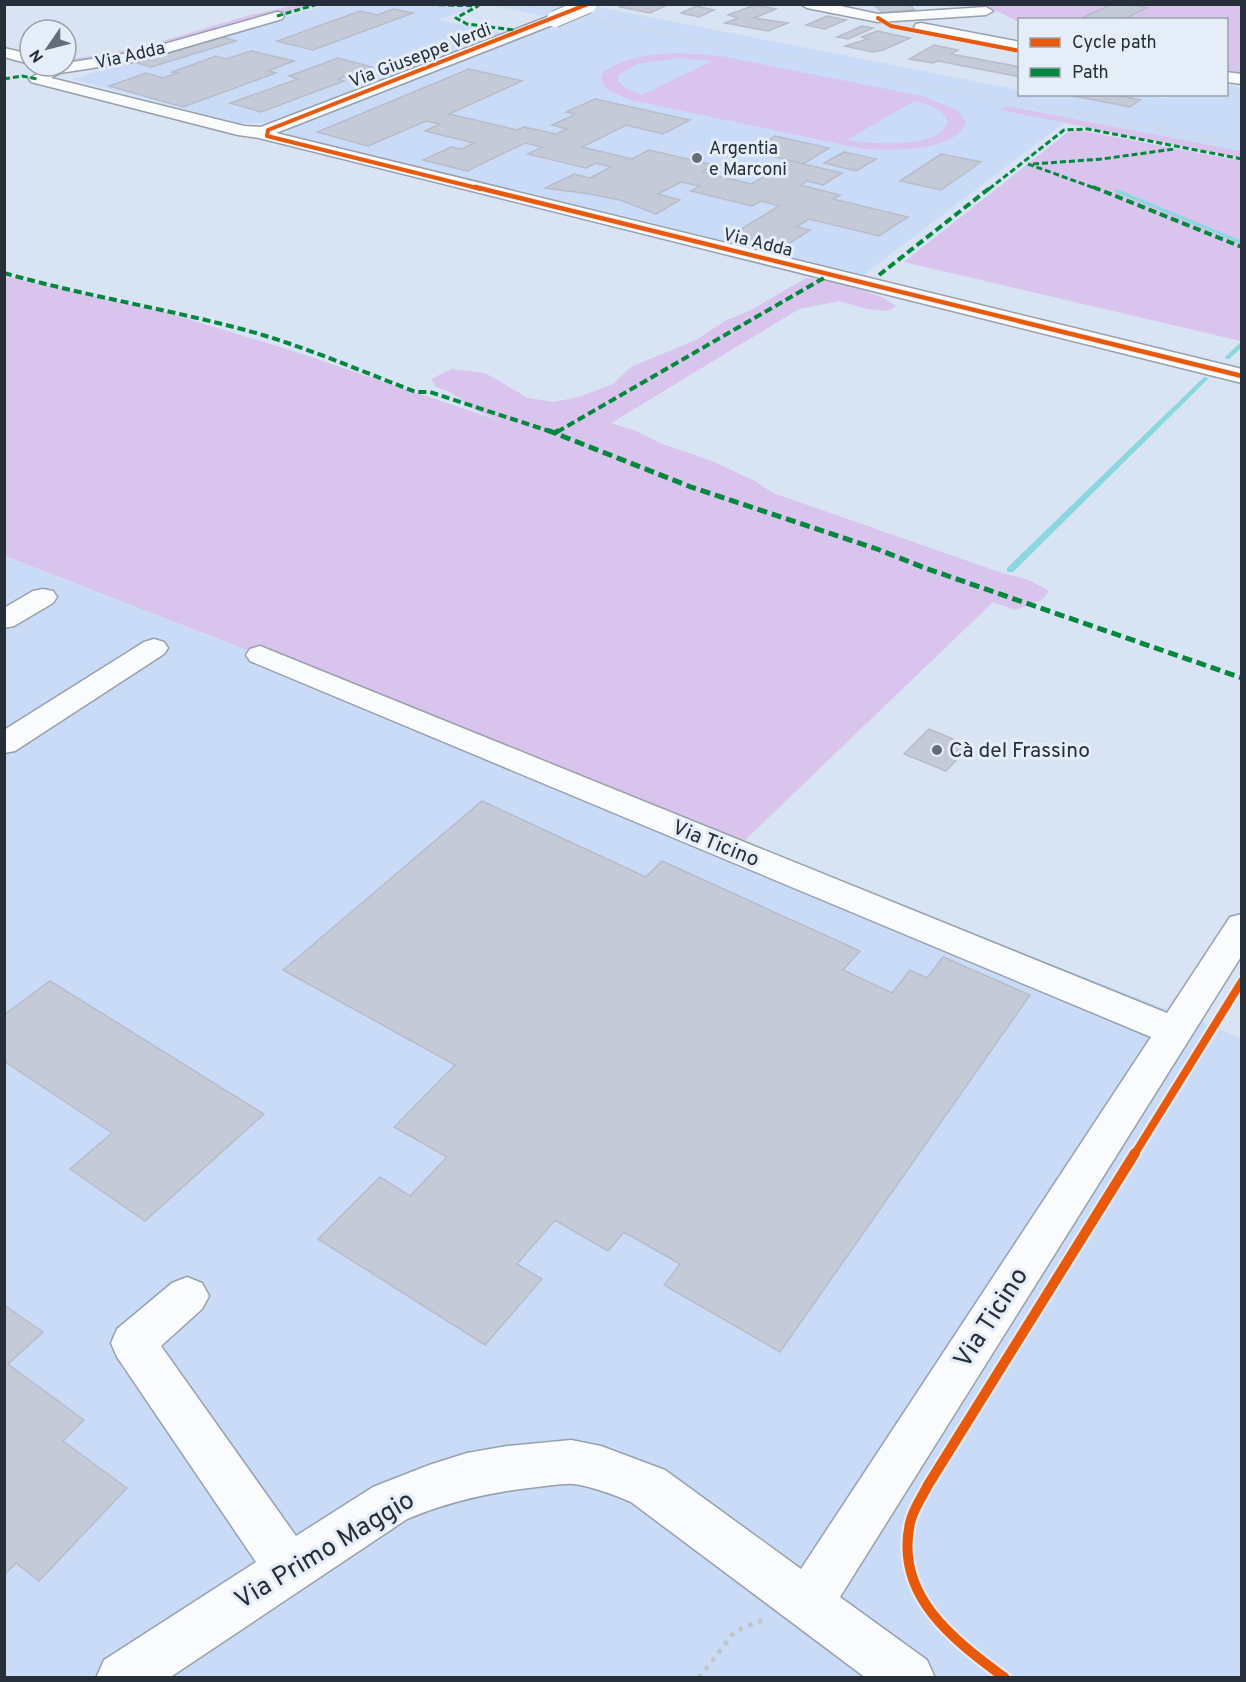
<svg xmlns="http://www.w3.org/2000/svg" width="1246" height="1682" viewBox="0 0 1246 1682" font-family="Overpass,sans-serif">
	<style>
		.built { fill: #c9dbf6 }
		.green { fill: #d8c4ec; fill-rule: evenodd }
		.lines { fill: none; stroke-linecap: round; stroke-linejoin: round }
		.stream { fill: #8ad7de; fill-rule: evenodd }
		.building { fill: #c5cad8; stroke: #b8bcca; stroke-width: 1.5 }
		.minor-casing { stroke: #97a0ac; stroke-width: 3 }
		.path { stroke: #c2c5cc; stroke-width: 5; stroke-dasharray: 4.5 6; stroke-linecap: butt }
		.minor { fill: #f9fbfd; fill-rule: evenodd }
		.rail { stroke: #d2d5da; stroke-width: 2; stroke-dasharray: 1.5 3; stroke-linecap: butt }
		.minor-bridge-casing { stroke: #97a0ac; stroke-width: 18; stroke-linecap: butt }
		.minor-bridge { stroke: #f9fbfd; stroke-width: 16 }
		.quiet-far2 { stroke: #00873e; stroke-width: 3; stroke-dasharray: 6 3; stroke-linecap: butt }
		.quiet-far1 { stroke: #00873e; stroke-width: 4; stroke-dasharray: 8 4; stroke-linecap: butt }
		.quiet { stroke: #00873e; stroke-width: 5; stroke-dasharray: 10 5; stroke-linecap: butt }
		.cycleway-far3-casing { stroke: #e5edf9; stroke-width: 5 }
		.cycleway-far2-casing { stroke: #e5edf9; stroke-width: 7 }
		.cycleway-far1-casing { stroke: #e5edf9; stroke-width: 12 }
		.cycleway-casing { stroke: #e5edf9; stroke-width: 14 }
		.cycleway-far3 { stroke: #e8590c; stroke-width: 4 }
		.cycleway-far2 { stroke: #e8590c; stroke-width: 4.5 }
		.cycleway-far1 { stroke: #e8590c; stroke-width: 8 }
		.cycleway { stroke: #e8590c; stroke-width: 10 }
		.poi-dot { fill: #646d7a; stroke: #e5edf9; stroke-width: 2 }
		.labels { text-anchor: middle; stroke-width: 6; stroke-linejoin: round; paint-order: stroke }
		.far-street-label { font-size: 18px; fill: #262e39; stroke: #e5edf9 }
		.far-poi-label { font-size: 18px; fill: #262e39; stroke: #e5edf9; text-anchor: start }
		.poi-label { font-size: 21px; fill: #262e39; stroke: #e5edf9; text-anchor: start }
		.street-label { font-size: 21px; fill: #262e39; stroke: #e5edf9 }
		.near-street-label { font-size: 26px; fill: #262e39; stroke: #e5edf9 }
	</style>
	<rect width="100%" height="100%" fill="#d8e3f3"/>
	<!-- built -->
	<path class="built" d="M420 4 471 8 439 20 507 34 269 123H238L72 79 326 5Z
		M487 4 588 5 1019 90 1020 94H1142L1166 99 1172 95 1226 94 1227 85 1242 88 1241 151 1007 106 1001 110 1064 123 863 275 288 137 286 129 561 20Z
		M4 556 1241 1038V1677H5Z"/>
	<!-- green -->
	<path class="green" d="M297 5H313L148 50 66 65V60L139 48 250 15Z
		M985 5H1241V77L1227 75 1226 20H1020L1019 22Z
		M678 53 721 56 922 96 955 109 966 121C958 153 889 150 863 149L631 100 609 91 601 81 602 74C623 56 651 55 678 53ZM679 58 712 61 642 95 625 88 618 81 619 75 636 64ZM914 101C927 104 942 108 948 121 941 150 870 144 847 140Z
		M1007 106 1241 151V158L1000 110Z
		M1078 130 1241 161V341L904 262 1068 132Z
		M4 276 165 312 290 350 503 422 475 410 452 393 436 387 431 379 452 369 485 373 528 398 554 402 579 397 613 384 631 367 696 340 725 321 751 310 806 278 838 281 884 298 896 306 888 311 867 309 839 301 799 309 611 423 636 431 662 444 712 461 755 481 773 493 1002 573 1029 580 1049 591 1042 600 1015 610 993 602 742 843 5 556Z"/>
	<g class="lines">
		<!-- stream -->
		<path class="stream" d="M1117 189 1242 241V244L1115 192 1114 191Z
			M1242 341V347L1229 359H1225V357Z
			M1204 377 1209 378 1013 572H1007V568Z"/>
	</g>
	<!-- building -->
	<path class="building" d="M626 4H669L650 13 620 7Z
		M909 4 915 10 882 12 874 5Z
		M1113 4H1129L1147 8 1121 20H1092L1084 17Z
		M755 5 776 9 754 18 788 23 768 31 725 23 738 18 728 15Z
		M696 6 714 10 699 17 681 13Z
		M394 9 413 13 313 50 277 41 360 11 377 15Z
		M827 16 846 20 825 29 806 25Z
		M862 26 873 28 848 39 837 37Z
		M877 31 910 38 883 50 873 52 845 46 868 39 862 37Z
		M222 37 236 41 151 67 137 63Z
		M934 45 958 50 951 54 1020 67V77L938 61 933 63 909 59Z
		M251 51 294 61 268 71 276 73 183 107 109 86 146 73 163 78 177 73 172 72 216 56 226 59Z
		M338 58 372 67 338 79 344 81 261 112 230 103 298 79 289 76Z
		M469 69 522 81 449 114 517 130 524 127 556 134 567 129 552 125 576 114 566 112 595 99 690 120 663 134 626 125 582 147 632 159 649 150 714 165 702 172 751 184 791 161 842 173 823 185 807 181 800 185 840 195 833 199 908 217 879 236 809 219 797 227 810 230 784 247 733 234 779 206 761 201 752 206 691 191 700 186 681 182 658 194 680 200 656 214 620 200 590 194 545 188 574 174 590 178 611 167 596 163 586 168 528 154 542 147 525 143 467 171 423 160 451 147 462 149 474 143 425 131 440 124 426 121 368 146 317 132Z
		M1063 94H1111L1140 100 1130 107Z
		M775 136 829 148 803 164 751 151Z
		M844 152 876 159 856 171 824 163Z
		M941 154 981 162 941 190 900 181Z
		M929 729 970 746 946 771 904 754Z
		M482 801 646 877 662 861 860 951 843 970 892 993 910 970 927 978 943 957 1030 995 780 1352 664 1285 680 1264 624 1232 608 1251 555 1220 517 1264 542 1279 485 1345 318 1239 380 1177 410 1196 447 1157 394 1127 455 1065 283 970Z
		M50 981 264 1114 145 1221 70 1169 112 1133 4 1061V1015Z
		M4 1305 43 1332 8 1364 84 1420 63 1441 127 1488 39 1581 16 1563 4 1575Z"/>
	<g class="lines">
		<defs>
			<path id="minor" d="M800 4H831L878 14 986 7 993 11 986 15 878 22 807 8Z
				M277 12 282 13 284 16 282 19 138 61 60 73 51 78 244 126 261 127 550 16H560L562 19 560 22 276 133 1242 369V383L259 138 238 135 31 82 29 79 50 66H66V63L136 52Z
				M921 23 1020 42V51L916 30 914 27 916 24Z
				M4 48 30 54V64L4 57Z
				M1226 72 1242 74V84L1226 82Z
				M43 589 53 591 57 597 53 603 14 626 4 628V608L33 591Z
				M154 639 164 642 168 648 164 654 15 751 4 753V730L144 642Z
				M260 646 1167 1013 1230 917 1242 914V955L840 1597 927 1660 935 1678H866L631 1502C612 1494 594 1487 574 1484 562 1483 549 1486 537 1487 491 1492 450 1501 407 1519L169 1678H96L104 1660 256 1562 117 1357 111 1343 117 1329 172 1283 187 1277 202 1283 209 1296 202 1309 161 1346 296 1536 373 1487 429 1465 467 1453 507 1446 571 1440 601 1446 665 1470 801 1569 1151 1037 250 661 246 655 250 649Z"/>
		</defs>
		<!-- minor casing -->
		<use href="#minor" class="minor-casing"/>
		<!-- path -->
		<path class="path" d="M699 1678 735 1631 763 1620"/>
		<!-- minor -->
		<use href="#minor" class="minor"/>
		<!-- rail -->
		<path class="rail" d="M517 4 967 93 1242 144"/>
		<defs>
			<path id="minor-bridge" d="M555 19 588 5"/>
		</defs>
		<!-- minor-bridge casing -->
		<use href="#minor-bridge" class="minor-bridge-casing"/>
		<!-- minor-bridge -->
		<use href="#minor-bridge" class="minor-bridge"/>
		<!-- quiet-far2 -->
		<path class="quiet-far2" d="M421 4 478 6 456 18 467 24 513 30
			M277 16 318 4
			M4 79 22 76 37 79
			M1028 164 1097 189
			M1033 164 1102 159 1174 149
			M989 189 1064 130 1088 129 1242 159"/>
		<!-- quiet-far1 -->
		<path class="quiet-far1" d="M1093 187 1242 247
			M4 273C85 296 168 309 249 331 306 347 361 371 416 392H430L552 432
			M879 275 991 187
			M557 432 829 275"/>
		<!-- quiet -->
		<path class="quiet" d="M547 430 691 487 877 549 925 568 1242 678
			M555 433 559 430"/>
		<defs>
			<path id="cycleway-far3" d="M878 18 891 26 1020 51
				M481 189 267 136 268 130 588 4"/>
			<path id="cycleway-far2" d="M475 187 1242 376"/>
			<path id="cycleway-far1" d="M1134 1155 1242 981"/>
			<path id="cycleway" d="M1005 1678C954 1640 894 1596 910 1523 913 1509 922 1497 928 1485L1135 1153"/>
		</defs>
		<!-- cycleway-far3 casing -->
		<use href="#cycleway-far3" class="cycleway-far3-casing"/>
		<!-- cycleway-far2 casing -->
		<use href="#cycleway-far2" class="cycleway-far2-casing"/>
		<!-- cycleway-far1 casing -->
		<use href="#cycleway-far1" class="cycleway-far1-casing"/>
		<!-- cycleway casing -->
		<use href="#cycleway" class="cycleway-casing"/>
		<!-- cycleway-far3 -->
		<use href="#cycleway-far3" class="cycleway-far3"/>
		<!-- cycleway-far2 -->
		<use href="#cycleway-far2" class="cycleway-far2"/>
		<!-- cycleway-far1 -->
		<use href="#cycleway-far1" class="cycleway-far1"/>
		<!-- cycleway -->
		<use href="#cycleway" class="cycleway"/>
	</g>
	<!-- markers -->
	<g class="poi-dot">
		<circle cx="697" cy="158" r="6"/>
		<circle cx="937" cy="750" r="6"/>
	</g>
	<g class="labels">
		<!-- far-street labels -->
		<g class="far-street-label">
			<text transform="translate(130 55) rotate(-13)" y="6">Via Adda</text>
			<text transform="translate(420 55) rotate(-21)" y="6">Via Giuseppe Verdi</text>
			<text transform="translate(758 242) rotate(14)" y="6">Via Adda</text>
		</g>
		<!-- far-poi labels -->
		<g class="far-poi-label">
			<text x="709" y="154">Argentia<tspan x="709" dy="21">e Marconi</tspan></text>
		</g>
		<!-- poi labels -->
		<g class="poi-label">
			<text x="949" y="757">Cà del Frassino</text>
		</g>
		<!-- street labels -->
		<g class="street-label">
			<text transform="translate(716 843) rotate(22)" y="7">Via Ticino</text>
		</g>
		<!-- near-street labels -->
		<g class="near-street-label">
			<text transform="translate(990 1317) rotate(-57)" y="9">Via Ticino</text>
			<text transform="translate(324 1549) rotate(-31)" y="9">Via Primo Maggio</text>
		</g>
	</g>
	<!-- border -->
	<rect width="1246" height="1682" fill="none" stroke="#262e39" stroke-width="12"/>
	<!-- legend -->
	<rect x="1018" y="18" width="210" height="78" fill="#e5edf9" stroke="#99a1ac" stroke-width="1.5"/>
	<rect x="1030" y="38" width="30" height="9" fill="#e8590c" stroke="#99a1ac" stroke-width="1.5"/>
	<text x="1072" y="48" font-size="18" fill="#262e39">Cycle path</text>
	<rect x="1030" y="68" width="30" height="9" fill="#00873e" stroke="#99a1ac" stroke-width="1.5"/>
	<text x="1072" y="78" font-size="18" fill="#262e39">Path</text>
	<!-- north arrow -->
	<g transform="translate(48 48) rotate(235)"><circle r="28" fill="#e5edf9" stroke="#99a1ac" stroke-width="1.5"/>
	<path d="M0-4.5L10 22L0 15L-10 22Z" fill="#646d7a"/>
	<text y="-9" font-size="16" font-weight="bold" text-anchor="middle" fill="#262e39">N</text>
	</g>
</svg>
